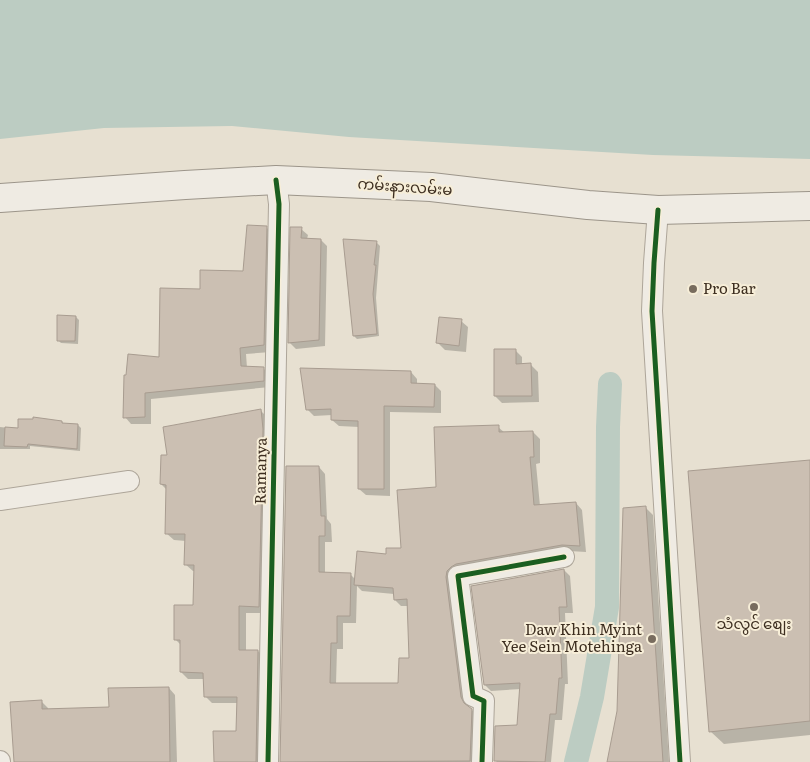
<svg xmlns="http://www.w3.org/2000/svg" width="810" height="762" viewBox="0 0 810 762" font-family="Literata,'Noto Sans Myanmar',serif">
	<style>
		.water { fill: #bcccc2 }
		.shadow { fill: #0003; fill-rule: evenodd }
		.lines { fill: none; stroke-linecap: round; stroke-linejoin: round }
		.canal { stroke: #bcccc2; stroke-width: 24 }
		.building { fill: #cbbfb2; stroke: #a89c90 }
		.street-casing { stroke: #ada599; stroke-width: 22 }
		.secondary-casing { stroke: #9c958a; stroke-width: 30 }
		.street { stroke: #efebe3; stroke-width: 20 }
		.secondary { stroke: #efebe3; stroke-width: 28 }
		.cycleway-casing { stroke: #f7eed8; stroke-width: 8 }
		.cycleway { stroke: #1b5e20; stroke-width: 5 }
		.poi-dot { fill: #786c5e; stroke: #f7eed8; stroke-width: 2 }
		.labels { text-anchor: middle; stroke-width: 4; stroke-linejoin: round; paint-order: stroke }
		.street-label { font-size: 15px; fill: #3d2e20; stroke: #f7eed8 }
		.poi-label { font-size: 15px; fill: #3d2e20; stroke: #f7eed8; text-anchor: start }
	</style>
	<rect width="100%" height="100%" fill="#e7e0d1"/>
	<!-- water -->
	<path class="water" d="M0 0H810V159L653 155 349 137 232 126 104 128 0 139Z"/>
	<!-- shadow -->
	<path class="shadow" d="M266 227 273 234 271 352 246 354 247 368H263L270 375V387L151 399V424H131L125 417 201 290 244 272Z
		M301 229 308 235 307 239 321 240 327 246 325 346 296 349 289 342Z
		M376 242 380 246 376 298 379 336 357 339 354 336Z
		M76 317 79 320 78 344 61 343 58 340Z
		M461 321 468 327 466 352 445 350 438 343Z
		M515 350 522 357V365H531L538 372 539 402 502 403 495 396Z
		M411 372 417 379V384L435 385 441 391V413L390 412V496L366 495 359 489V427L339 426 332 420V415L314 416 307 409Z
		M261 411 268 418 266 613H246V651H258L265 658 263 762H215L237 732 238 703H212L205 696V679H188L181 672V645L175 639 194 606 195 571H193L185 564 186 541 174 540 166 533 167 490 161 484 169 456Z
		M62 422 64 424 78 425 81 428 80 451 30 446V449H0V427L19 429Z
		M498 427 505 433 533 432 540 439V463L536 464 540 506 576 503 582 510 586 552 569 551 452 585 467 705 478 716 476 762H281L287 468 319 467 325 474 327 519 331 524 332 542H325V574H350L356 580 388 555 402 549 437 489ZM357 586 362 591 394 594 395 600 401 606H408L410 659 400 684H336L337 649H343V623H356Z
		M810 461V735L724 744 710 731Z
		M646 508 653 515 669 762H609L618 711Z
		M564 570 570 576 573 613H565L568 684H565L562 720H555L551 762H497L495 760 518 727 521 689 491 691 485 685Z
		M169 688 175 695 177 762H16L41 701 48 708V710L110 708Z"/>
	<g class="lines">
		<!-- canal -->
		<path class="canal" d="M576 762 592 697 607 607 608 427 610 384"/>
	</g>
	<!-- building -->
	<path class="building" d="M247 225 267 226 264 345 240 348 241 366 264 367V381L145 393V417L123 418 124 375H126L128 354 159 357 160 288 200 289V270L243 271Z
		M290 227H302L301 238 321 239 319 340 288 343Z
		M343 239 377 241 374 265H376L373 294 377 334 353 336Z
		M57 315 76 316 75 341H57Z
		M439 317 462 319 459 346 436 343Z
		M494 349H516V364L531 363 532 396H494Z
		M300 368 411 371V383L435 384 434 407 384 406V489H358V421L331 420V409L306 410Z
		M261 409 263 429 259 607 239 606V650H258L256 762H214L213 731H236L237 697H204L203 673 180 672V640H174V605H193L194 565H184L185 534H165L166 485 160 484 161 455H167L163 427Z
		M33 417 62 421V423L78 424 77 449 28 444 27 447 4 446 5 427 18 428V419H33Z
		M499 425V432L533 431 534 457H530L534 505 576 502 580 546 562 545 456 564 451 567 447 571 446 577 461 697 464 703 472 709 470 761 280 762 286 466H319L321 516H325V536H319V572L351 573 350 616H337V643H331L330 683H398L399 658H409L407 599 394 600 393 588 354 585 357 551 386 554V548H401L397 490 436 487 434 427Z
		M810 460V721L709 732 688 471Z
		M646 506 663 762H607L617 711 623 508Z
		M564 569 567 607H559L562 678H559L556 714H550L545 762 494 761 495 726 517 725 520 683 484 685 471 586Z
		M169 687 170 762H14L10 702 42 700V709L109 707 108 688Z"/>
	<g class="lines">
		<defs>
			<path id="street" d="M658 210 654 263 652 311 680 762
				M0 500 129 481
				M0 761V762
				M268 762 279 204 276 180
				M482 762 484 701 473 696 458 576 564 557"/>
			<path id="secondary" d="M0 198 185 185 276 180 431 187 588 205 658 210 810 206"/>
		</defs>
		<!-- street casing -->
		<use href="#street" class="street-casing"/>
		<!-- secondary casing -->
		<use href="#secondary" class="secondary-casing"/>
		<!-- street -->
		<use href="#street" class="street"/>
		<!-- secondary -->
		<use href="#secondary" class="secondary"/>
		<defs>
			<path id="cycleway" d="M658 210 654 263 652 311 680 762
				M268 762 279 204 276 180
				M482 762 484 701 473 696 458 576 564 557"/>
		</defs>
		<!-- cycleway casing -->
		<use href="#cycleway" class="cycleway-casing"/>
		<!-- cycleway -->
		<use href="#cycleway" class="cycleway"/>
	</g>
	<!-- markers -->
	<g class="poi-dot">
		<circle cx="693" cy="289" r="5"/>
		<circle cx="754" cy="607" r="5"/>
		<circle cx="652" cy="639" r="5"/>
	</g>
	<g class="labels">
		<!-- street labels -->
		<g class="street-label">
			<text transform="translate(405 187) rotate(4)" y="5">ကမ်းနားလမ်းမ</text>
			<text transform="translate(261 471) rotate(-89)" y="5">Ramanya</text>
		</g>
		<!-- poi labels -->
		<g class="poi-label">
			<text x="703" y="294">Pro Bar</text>
			<text x="754" y="629" text-anchor="middle">သံလွင် စျေး</text>
			<text x="642" y="635" text-anchor="end">Daw Khin Myint<tspan x="642" dy="17">Yee Sein Motehinga</tspan></text>
		</g>
	</g>
</svg>
